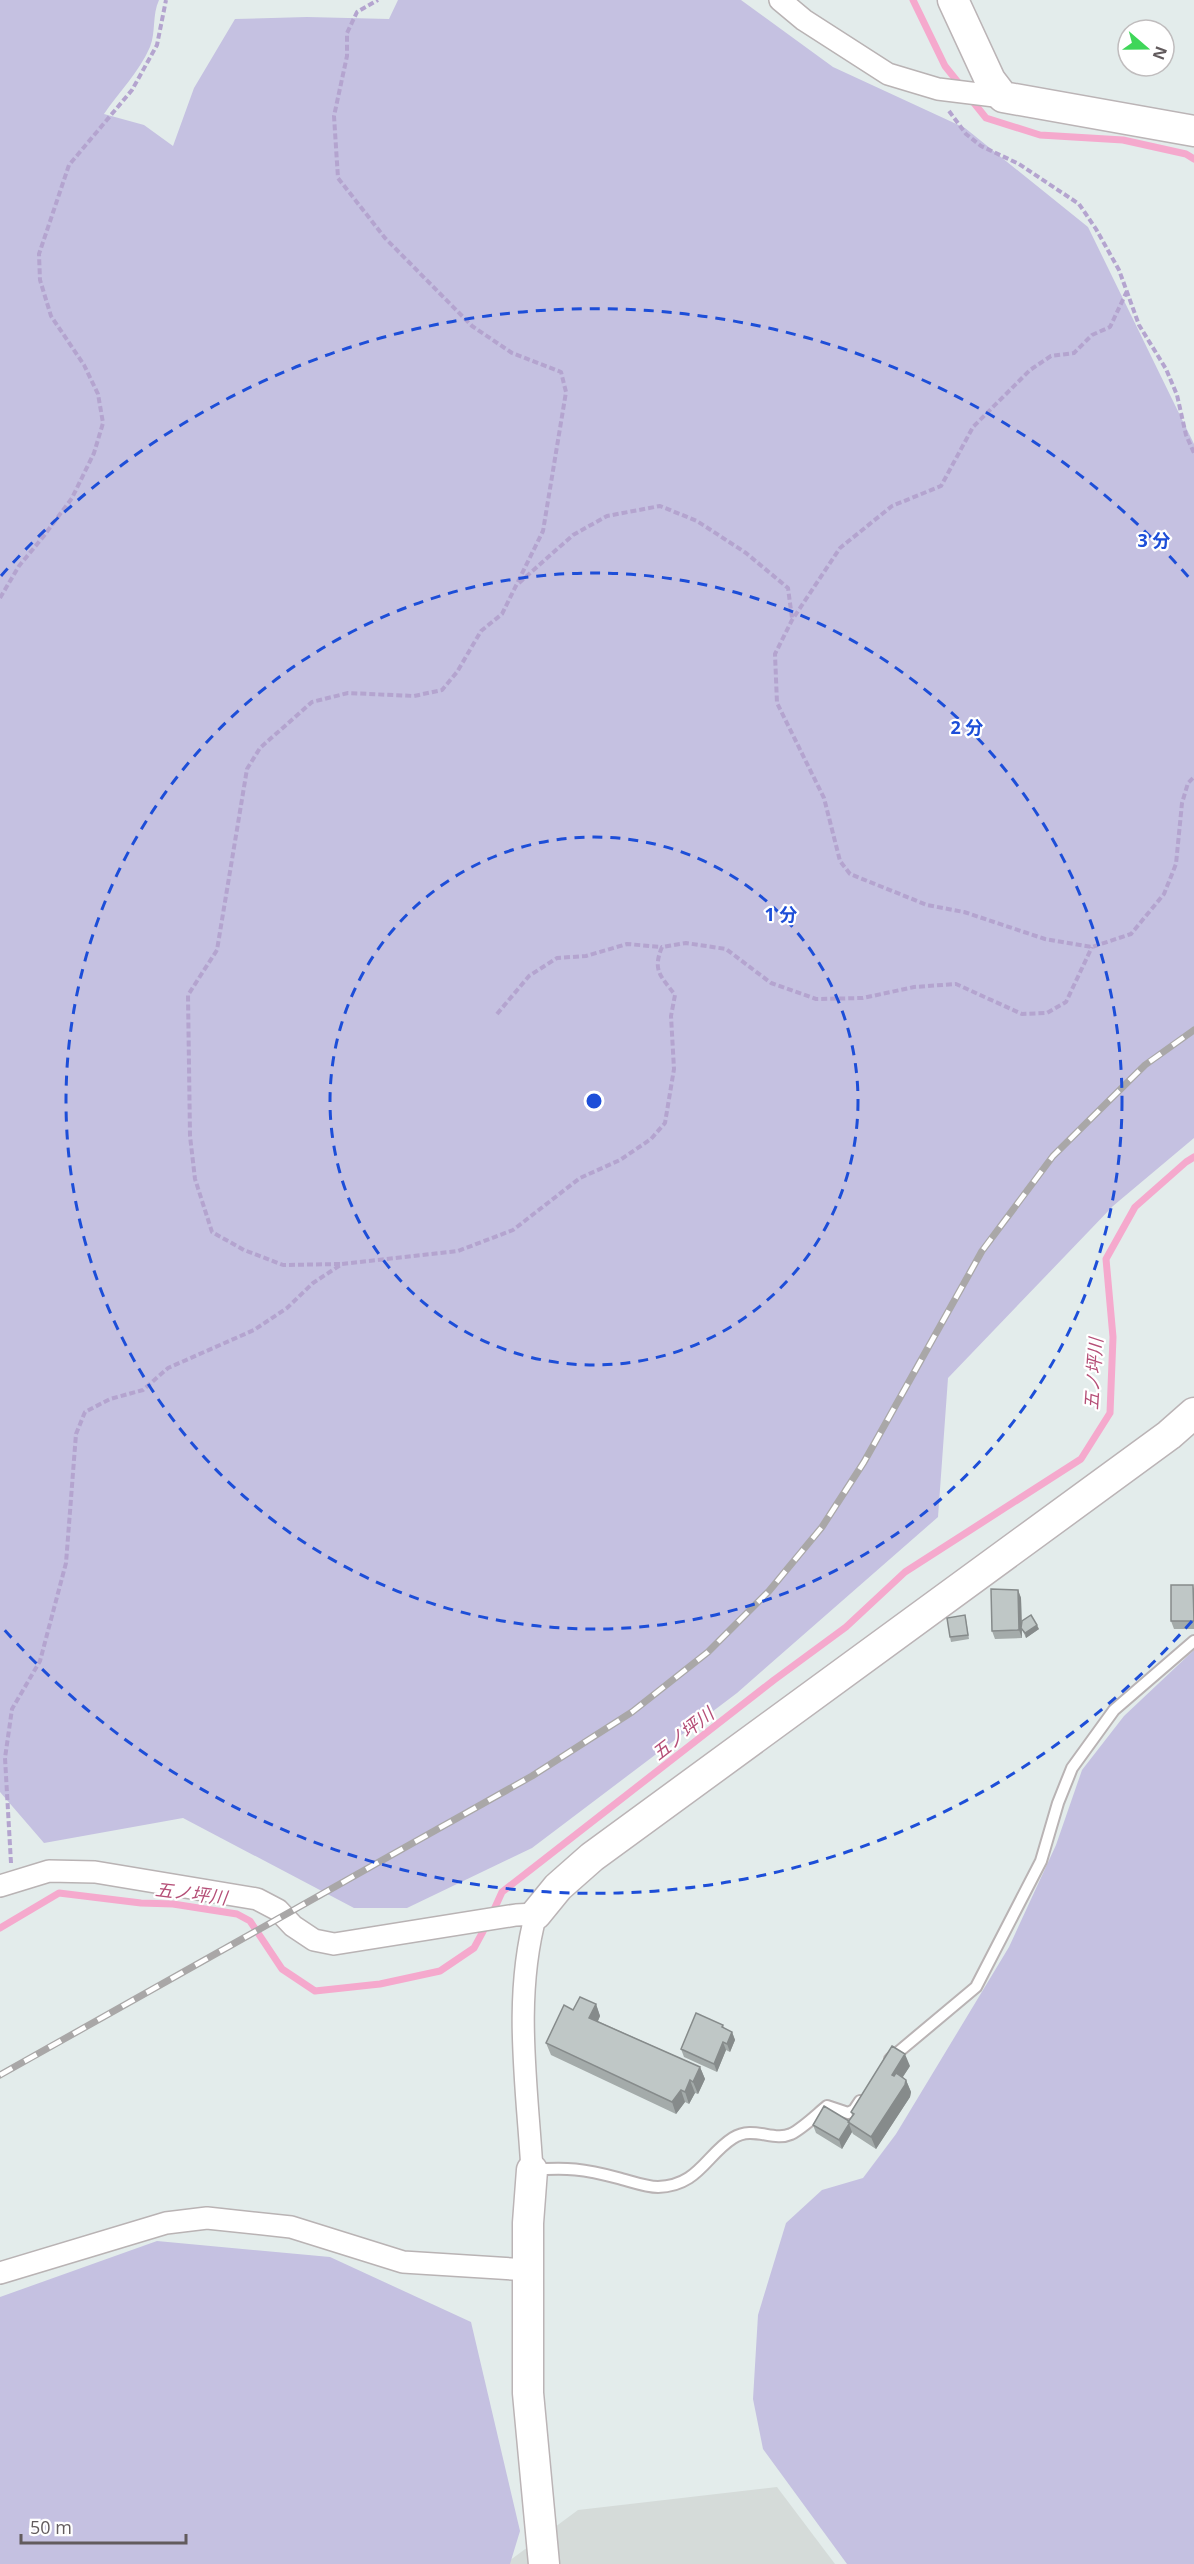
<svg xmlns="http://www.w3.org/2000/svg" width="1194" height="2564" viewBox="0 0 1194 2564" font-family="'Open Sans','Noto Sans JP',sans-serif">
	<style>
		.industrial { fill: #d5dbd9 }
		.green { fill: #c5c1e1 }
		.lines { fill: none; stroke-linecap: round; stroke-linejoin: round }
		.stream { stroke: #f5a9cd; stroke-width: 7 }
		.lane-casing { stroke: #b9b3b4; stroke-width: 14 }
		.street-casing { stroke: #b9b3b4; stroke-width: 24 }
		.secondary-casing { stroke: #bbb4b6; stroke-width: 33 }
		.path { stroke: #b4a4cf; stroke-width: 4; stroke-dasharray: 6 3; stroke-linecap: butt }
		.lane { stroke: #fff; stroke-width: 10 }
		.street { stroke: #fff; stroke-width: 21 }
		.secondary { stroke: #fff; stroke-width: 30 }
		.rail-casing { stroke: #a9a7a7; stroke-width: 7 }
		.rail { stroke: #fff; stroke-width: 4.5; stroke-dasharray: 14; stroke-linecap: butt }
		.wall { fill: #a4abaa }
		.shaded-wall { fill: #868b8b }
		.building { fill: #bfc7c6; stroke: #868b8b; stroke-width: 1.5 }
		.ring { fill: none; stroke: #1d4ed8; stroke-width: 3; stroke-dasharray: 10 8 }
		.labels { text-anchor: middle; stroke-width: 4.5; stroke-linejoin: round; paint-order: stroke }
		.water-label { font-size: 18px; font-style: italic; fill: #b54f77; stroke: #fff }
		.centre { fill: #1d4ed8; stroke: #fff; stroke-width: 3 }
		.ring-label { font-size: 18px; text-anchor: middle; font-weight: bold; fill: #1d4ed8; stroke: #fff; stroke-width: 4.5; stroke-linejoin: round; paint-order: stroke }
	</style>
	<rect width="100%" height="100%" fill="#e3eceb"/>
	<!-- industrial -->
	<path class="industrial" d="M777 2487 835 2564H505L578 2510Z"/>
	<!-- green -->
	<path class="green" d="M0 0H159C152 15 156 32 150 47 139 72 119 92 104 114L144 125 173 146 194 88 235 19 307 17 389 19 398 0H741L833 67 965 128 1088 227 1194 444V1138L1113 1206 948 1378 938 1517 737 1693 532 1848 407 1908H354L183 1818 44 1843 0 1792Z
		M1194 1650V2564H847L763 2449 753 2399 758 2315 786 2223 822 2190 863 2178 896 2134 1009 1947 1056 1845 1082 1770 1124 1716Z
		M157 2241 330 2257 471 2322 520 2531 510 2564H0V2297Z"/>
	<g class="lines">
		<!-- stream -->
		<path class="stream" d="M913 0 945 66 961 86
			M970 98 986 118 1040 135 1123 140 1186 154 1194 159
			M492 1914 502 1892 774 1680 846 1627 905 1572 1081 1459 1110 1413 1113 1337 1106 1259 1135 1207 1186 1162 1194 1157
			M0 1928 59 1893 141 1903 173 1904 237 1914 250 1921 282 1969 315 1991 380 1984 440 1971 474 1948 487 1924"/>
		<defs>
			<path id="lane" d="M890 2059 976 1987 1041 1861 1058 1803 1072 1768 1114 1710 1194 1641
				M532 2170C567 2167 584 2169 618 2178 630 2181 646 2187 658 2187 698 2186 706 2155 733 2138 753 2125 773 2142 791 2134 803 2128 816 2115 827 2106L848 2113 854 2110 860 2101"/>
			<path id="street" d="M780 0 804 20 888 74 938 89 1003 97
				M0 1886 49 1871 95 1872 257 1899 278 1910 293 1926 314 1940 334 1944 516 1915 536 1914C513 1998 527 2085 532 2170
				M0 2273 166 2223 207 2218 291 2227 403 2262 529 2270"/>
			<path id="secondary" d="M953 0 990 80 1003 97 1194 131
				M536 1914 558 1887 592 1857 1169 1435 1194 1413
				M532 2170 528 2223V2393L544 2564"/>
		</defs>
		<!-- lane casing -->
		<use href="#lane" class="lane-casing"/>
		<!-- street casing -->
		<use href="#street" class="street-casing"/>
		<!-- secondary casing -->
		<use href="#secondary" class="secondary-casing"/>
		<!-- path -->
		<path class="path" d="M949 111 966 134 981 146 1019 164 1079 204 1096 229 1119 270 1139 325 1166 369 1177 395 1186 435 1194 453
			M1127 291 1110 327 1092 335 1074 353 1051 356 1030 370 973 427 941 486 892 506 840 548 792 620 775 654 777 703 824 798 840 861 850 874 927 905 964 912 1045 939 1092 947 1131 934 1164 894 1176 864 1182 803 1188 783 1194 777
			M519 583 573 535 607 516 660 506 697 521 746 553 788 588 792 618
			M0 598 19 566 43 537 72 498 94 453 103 423 98 394 84 365 51 316 40 280 39 254 69 165 132 90 157 45 166 0
			M497 1014 529 976 557 958 586 956 627 944 662 947
			M340 1264 283 1265 244 1250 212 1232 195 1179 190 1136 188 995 217 950 247 769 260 748 312 702 348 693 414 696 442 690 457 672 481 631 502 614 543 531 566 392 561 372 512 353 472 326 385 238 338 178 334 116 347 56V33L357 12 378 0
			M11 1863 5 1758 12 1709 40 1661 66 1563 76 1434 85 1412 110 1399 143 1390 168 1368 254 1330 287 1308 313 1283 342 1264 458 1251 513 1230 580 1178 620 1160 651 1139 665 1123 674 1069 671 1016 675 995C661 976 652 971 662 947L686 943 726 949 771 983 816 999 863 998 914 987 956 984 1022 1014 1047 1013 1066 1002 1092 947"/>
		<!-- lane -->
		<use href="#lane" class="lane"/>
		<!-- street -->
		<use href="#street" class="street"/>
		<!-- secondary -->
		<use href="#secondary" class="secondary"/>
		<defs>
			<path id="rail" d="M0 2075 532 1776 632 1712 708 1652 769 1591 822 1527 864 1462 982 1251 1053 1156 1145 1065 1194 1030"/>
		</defs>
		<!-- rail casing -->
		<use href="#rail" class="rail-casing"/>
		<!-- rail -->
		<use href="#rail" class="rail"/>
	</g>
	<!-- wall -->
	<path class="wall" d="M1194 1587V1629H1174L1171 1621Z
		M1018 1590 1021 1598 1022 1626 1039 1629 1026 1638 1022 1629V1638L995 1639 992 1631Z
		M966 1619 969 1639 951 1642 950 1637Z
		M596 2004 600 2016 598 2021 700 2067 705 2079 698 2094 695 2093 689 2104 685 2102 676 2114 551 2055 546 2043 573 2010Z
		M723 2025 724 2028 732 2032 735 2040 730 2052 726 2050 717 2072 684 2057 681 2049Z
		M910 2066 903 2077 906 2080 911 2092 910 2097 876 2149 853 2134 852 2132 842 2149 816 2133 813 2125 849 2121 852 2115 851 2112Z"/>
	<!-- shaded-wall -->
	<path class="shaded-wall" d="M1018 1590 1021 1598 1022 1638 1019 1630Z
		M1037 1625 1039 1629 1026 1638 1025 1633Z
		M596 2004 600 2016 594 2030 589 2018Z
		M732 2032 735 2040 730 2052 727 2044Z
		M723 2042 726 2050 717 2072 714 2064Z
		M905 2054 910 2066 896 2087 892 2075Z
		M700 2067 705 2079 698 2094 693 2082Z
		M690 2080 695 2093 689 2104 685 2092Z
		M906 2080 911 2092 910 2097 876 2149 871 2137Z
		M681 2090 685 2102 676 2114 672 2102Z
		M849 2124 852 2132 842 2149 839 2140Z"/>
	<!-- building -->
	<path class="building" d="M1171 1585H1193L1194 1621H1171Z
		M991 1589 1018 1590 1019 1630 992 1631Z
		M965 1615 968 1635 950 1637 947 1618Z
		M1031 1615 1037 1625 1025 1633 1021 1628 1022 1621Z
		M580 1997 596 2004 589 2018 700 2067 693 2082 690 2080 685 2092 681 2090 672 2102 546 2043 564 2005 573 2010Z
		M696 2013 723 2025 722 2027 732 2032 727 2044 723 2042 714 2064 681 2049Z
		M892 2046 905 2054 892 2075 894 2076 896 2073 906 2080 905 2085 871 2137 848 2122 854 2114 851 2112Z
		M824 2106 849 2121V2124L839 2140 813 2125Z"/>
	<!-- distance rings -->
	<g class="ring">
		<circle cx="594" cy="1101" r="264"/>
		<circle cx="594" cy="1101" r="528"/>
		<path d="M1192 1621A792 792 0 0 1 1 1626M1 576A792 792 0 0 1 1192 581"/>
	</g>
	<g class="labels">
		<!-- water labels -->
		<g class="water-label">
			<text transform="translate(1094 1374) rotate(-86)" y="6">五ノ坪川</text>
			<text transform="translate(683 1734) rotate(-38)" y="6">五ノ坪川</text>
			<text transform="translate(191 1894) rotate(7)" y="6">五ノ坪川</text>
		</g>
	</g>
	<circle cx="594" cy="1101" r="9" class="centre"/>
	<g class="ring-label">
		<text x="1154" y="547">3 分</text>
		<text x="967" y="734">2 分</text>
		<text x="781" y="921">1 分</text>
	</g>
	<!-- north arrow -->
	<g transform="translate(1146 48) rotate(110)"><circle r="28" fill="#ffffff" stroke="#c0bdbe" stroke-width="1.5"/>
	<path d="M0-4.5L10 22L0 15L-10 22Z" fill="#3fd659"/>
	<text y="-9" font-size="16" font-weight="bold" text-anchor="middle" fill="#625b5d">N</text>
	</g>
	<!-- scale -->
	<path d="M21 2534v9h165v-9" fill="none" stroke="#625b5d" stroke-width="3"/>
	<text x="30" y="2534" font-size="18" fill="#625b5d" stroke="#ffffff" stroke-width="4.5" paint-order="stroke">50 m</text>
</svg>
